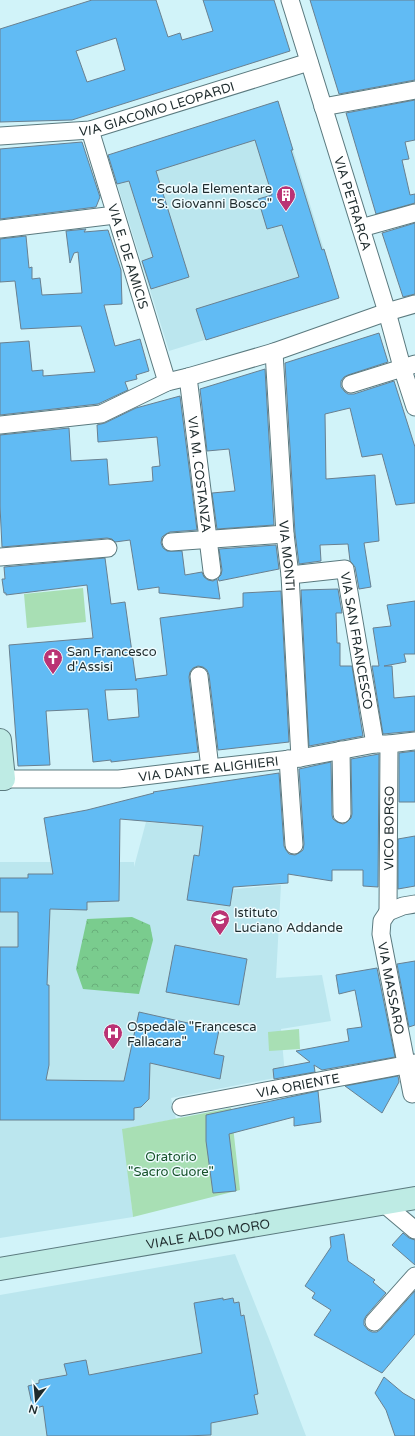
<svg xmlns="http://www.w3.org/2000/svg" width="415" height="1436" viewBox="0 0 415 1436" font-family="'Varela Round',sans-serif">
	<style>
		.built { fill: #bbe6ee }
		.forest { fill: url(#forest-crowns) }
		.park { fill: #a8dfb4 }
		.building { fill: #61bbf4; stroke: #698090; fill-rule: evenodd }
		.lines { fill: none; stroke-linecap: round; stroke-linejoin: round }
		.street-casing { stroke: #5b7a7f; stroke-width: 19 }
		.secondary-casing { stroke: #5b7a7f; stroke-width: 24 }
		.street { stroke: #fff; stroke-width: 17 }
		.secondary { stroke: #beebe4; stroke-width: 22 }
		.labels { text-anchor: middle; stroke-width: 3; stroke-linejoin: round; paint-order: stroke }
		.street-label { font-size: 13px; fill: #1e2b2d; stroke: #effcff }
		.poi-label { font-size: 13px; fill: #1e2b2d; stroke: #effcff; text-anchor: start }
		.park-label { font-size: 13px; fill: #145028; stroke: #effcff }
	</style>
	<defs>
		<pattern id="forest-crowns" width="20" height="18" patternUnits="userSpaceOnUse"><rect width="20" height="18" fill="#7acc8e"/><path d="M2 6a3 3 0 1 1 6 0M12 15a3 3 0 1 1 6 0" fill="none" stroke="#69af7b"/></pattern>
	</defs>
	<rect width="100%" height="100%" fill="#d1f3f9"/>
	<!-- built -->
	<path class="built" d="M278 101 339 298 169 351 108 155Z
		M243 778 234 889 281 885 276 978 322 975 331 1021 281 1029 285 1076 171 1098 176 1119 123 1129 133 1217 0 1238V862H134V867L146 822 194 826 201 785Z
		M235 1254 269 1339 306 1436H0V1295Z"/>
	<!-- forest -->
	<path class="forest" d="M132 917 150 925 153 940 139 994 83 989 76 969 87 919Z"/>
	<!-- park -->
	<path class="park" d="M83 588 86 622 27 628 24 594Z
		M299 1029 300 1049 269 1051 268 1032Z
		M231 1108 240 1190 133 1217 122 1129Z"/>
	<!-- building -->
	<path class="building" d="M92 0H156L168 37 180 33 182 40 213 31 203 0H274L290 51 72 120 0 122V29ZM116 38 125 70 87 82 76 51Z
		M310 0H415V80L339 94Z
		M415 100V140L405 142 409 159 402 160 410 195 415 194V203L376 214 346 113Z
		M278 101 293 150H291L322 250 324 249 339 298 206 340 196 309 299 277 282 225 267 229 258 199 272 195 255 140 156 171 189 277 151 289 142 261 153 257 129 181 117 184 108 155Z
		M82 142 100 197 96 207 0 219V149Z
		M415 223V294L403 297 382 233Z
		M86 229 84 232 108 230 121 270 122 304 104 305 115 346 140 339 149 371 136 375 137 379 125 382 128 390 98 404 0 415V343L29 341 32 371 43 370V376L95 372 81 326 21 329 15 281 0 282V239L26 236 29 268 32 267V279L40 278 42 295 82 293 78 252 74 253 70 263 66 231Z
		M379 333 388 362 348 375 344 377 341 381V387L345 392 348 394H354L394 381 415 447V503L396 505 382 454 362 457 350 408 325 414 326 479 375 475 379 541 364 543 371 587 359 589 355 567 350 561 348 544 320 545 321 561 299 564 295 533 285 363Z
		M265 369 274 525 217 529 212 493 235 491 229 449 207 451 200 389Z
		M180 396 197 530 170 532 166 534 162 537 161 543 163 548 167 551H182L185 575 202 572 204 577 208 580 213 581 217 579 220 599 159 593V587L138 590 130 540 115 542 112 539 107 538 2 547 0 506V435L69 428 71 461 107 459 109 485 153 481 152 467 160 466 157 437 98 442 97 425 105 423 136 408Z
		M276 545 279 569 219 581 218 578 221 575 222 570 219 549Z
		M105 558 111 604 125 602 136 681V679L167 675 160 618 243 607V593L281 591 289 742 218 750 209 675 207 670 203 667 198 666 193 668 190 672 189 677 198 752 111 762V760L93 762 88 709 46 711 50 765 18 766 9 645 93 638 87 585 6 595V593H4L2 579H5L4 567ZM137 689 139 717 108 720 105 690Z
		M338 589 342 613H336L337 643H340V666H352L363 736 309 746 301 590Z
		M415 601V654H404L406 662 384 666H392L394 698 415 696V731L383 734 372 666H379L373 628 391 626 387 605Z
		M415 751V802H399V753Z
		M379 754 378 887 363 886V870H332V881L288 874V883L233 887 230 906 187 900 194 855 199 856 203 826 120 819 119 901 87 902V910L50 909 47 985H49V1065L46 1080 124 1081 139 1012 219 1030 214 1054 224 1056 220 1079 150 1063 149 1099 141 1107 134 1108V1120H0V947H18V912H0V878H28V874H53L44 818 87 810 154 793 153 792 279 773 284 846 286 850 289 854 295 855 299 853 303 850 304 844 299 769 331 762 332 815 333 819 337 822 343 824 347 822 351 818 352 814 351 759Z
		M415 836V886L398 889V839Z
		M175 945 247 959 239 1005 166 992Z
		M415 961V1025L409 1027 397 964Z
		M377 968 395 1057 322 1070 314 1065 315 1072 274 1079 273 1069 310 1062 296 1051 349 1041 347 1029 362 1027 355 990 339 994 336 975Z
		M398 1076 399 1082 382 1113 345 1086Z
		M318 1091 321 1122 294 1126V1117L229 1134 236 1191 213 1193 206 1141V1115Z
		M403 1233 409 1238 415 1240V1265L392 1245Z
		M344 1234 348 1261 375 1280 373 1282 386 1293 366 1316 364 1320V1325L368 1330 372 1332H377L381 1329 415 1291V1334L382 1373 314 1335 331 1310 312 1298 315 1293 305 1286 331 1247 330 1237Z
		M223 1298V1300L233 1298 234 1303 239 1302 241 1316 244 1315 258 1394 254 1395 258 1414 211 1423V1435L185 1436H47L43 1406 33 1409 28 1386 39 1383V1380L67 1375 64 1364 86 1360 89 1375 202 1353 194 1303Z
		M384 1377 403 1393 415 1400V1436H395L386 1410 375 1393Z"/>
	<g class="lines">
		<defs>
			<g id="street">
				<path id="s1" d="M290 0 387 312 402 367 415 407"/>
				<path d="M323 107 415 90"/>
				<path id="s2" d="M90 130 167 382"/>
				<path id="s3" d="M0 136 90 130 309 62"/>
				<path d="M361 228 415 213"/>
				<path d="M0 229 115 215"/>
				<path id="s4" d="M274 352 285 534 290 575 300 758"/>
				<path id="s5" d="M188 377 212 571"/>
				<path d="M351 384 415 364"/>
				<path d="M0 425 101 414 167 382 188 377 274 352 387 312 415 304"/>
				<path d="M171 542 285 534"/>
				<path d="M0 557 108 548"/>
				<path id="s6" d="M290 575 345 569 375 744"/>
				<path d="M199 676 210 768"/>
				<path d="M341 750 342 814"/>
				<path d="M288 759 294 845"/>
				<path id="s7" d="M4 779H119L210 768 300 758 375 744H389L415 741"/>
				<path id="s8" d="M388 912 382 921 381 934 412 1094"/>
				<path id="s9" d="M388 912 389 744"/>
				<path d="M388 912 403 906 415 904"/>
				<path id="s10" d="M181 1107 415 1063"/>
				<path d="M383 1203 415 1230"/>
				<path d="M374 1322 415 1276"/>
			</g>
			<g id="secondary">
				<path d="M0 740 4 779H0"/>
				<path id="s11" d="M0 1269 415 1198"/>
			</g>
		</defs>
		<!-- street casing -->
		<use href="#street" class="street-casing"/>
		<!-- secondary casing -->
		<use href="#secondary" class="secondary-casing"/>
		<!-- street -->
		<use href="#street" class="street"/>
		<!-- secondary -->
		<use href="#secondary" class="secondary"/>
	</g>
	<!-- icons -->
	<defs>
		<symbol id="building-pin" viewBox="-11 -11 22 30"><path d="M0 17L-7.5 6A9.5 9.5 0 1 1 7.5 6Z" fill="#ba3374" stroke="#effcff"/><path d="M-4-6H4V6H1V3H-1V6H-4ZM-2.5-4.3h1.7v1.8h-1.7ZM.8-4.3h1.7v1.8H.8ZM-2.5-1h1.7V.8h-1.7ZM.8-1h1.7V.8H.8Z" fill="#fff"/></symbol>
		<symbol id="church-pin" viewBox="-11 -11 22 30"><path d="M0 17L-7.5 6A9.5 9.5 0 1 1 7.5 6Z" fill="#ba3374" stroke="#effcff"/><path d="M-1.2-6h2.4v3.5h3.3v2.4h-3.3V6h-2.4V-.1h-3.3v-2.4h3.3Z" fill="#fff"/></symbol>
		<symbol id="school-pin" viewBox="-11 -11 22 30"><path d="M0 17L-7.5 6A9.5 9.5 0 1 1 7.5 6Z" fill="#ba3374" stroke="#effcff"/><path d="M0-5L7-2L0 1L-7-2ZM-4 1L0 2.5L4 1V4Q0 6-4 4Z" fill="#fff"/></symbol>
		<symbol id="hospital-pin" viewBox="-11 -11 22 30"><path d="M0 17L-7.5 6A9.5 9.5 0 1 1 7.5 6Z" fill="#ba3374" stroke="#effcff"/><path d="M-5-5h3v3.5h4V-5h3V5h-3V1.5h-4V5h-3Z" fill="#fff"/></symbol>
	</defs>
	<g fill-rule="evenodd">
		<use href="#building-pin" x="275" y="184" width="22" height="30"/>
		<use href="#church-pin" x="42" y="647" width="22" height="30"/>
		<use href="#school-pin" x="209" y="908" width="22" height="30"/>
		<use href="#hospital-pin" x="102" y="1022" width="22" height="30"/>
	</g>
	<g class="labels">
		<!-- street labels -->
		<g class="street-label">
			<text dy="5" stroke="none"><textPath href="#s3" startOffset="160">VIA GIACOMO LEOPARDI</textPath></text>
			<text dy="5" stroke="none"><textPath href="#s1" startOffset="213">VIA PETRARCA</textPath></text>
			<text dy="5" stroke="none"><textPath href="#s2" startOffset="132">VIA E. DE AMICIS</textPath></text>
			<text dy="5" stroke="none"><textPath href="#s5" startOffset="98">VIA M. COSTANZA</textPath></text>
			<text dy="5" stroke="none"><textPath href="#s4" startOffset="204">VIA MONTI</textPath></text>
			<text dy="5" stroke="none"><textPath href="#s6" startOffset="128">VIA SAN FRANCESCO</textPath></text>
			<text dy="5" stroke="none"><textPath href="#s7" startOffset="205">VIA DANTE ALIGHIERI</textPath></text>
			<text dy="5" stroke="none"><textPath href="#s9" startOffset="84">VICO BORGO</textPath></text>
			<text dy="5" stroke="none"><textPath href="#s8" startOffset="79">VIA MASSARO</textPath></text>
			<text dy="5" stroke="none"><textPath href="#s10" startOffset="119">VIA ORIENTE</textPath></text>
			<text dy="5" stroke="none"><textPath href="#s11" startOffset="211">VIALE ALDO MORO</textPath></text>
		</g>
		<!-- poi labels -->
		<g class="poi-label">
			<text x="272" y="193" text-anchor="end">Scuola Elementare<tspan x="272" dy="15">"S. Giovanni Bosco"</tspan></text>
			<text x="67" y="656">San Francesco<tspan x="67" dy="15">d'Assisi</tspan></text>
			<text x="234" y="917">Istituto<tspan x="234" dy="15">Luciano Addande</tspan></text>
			<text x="127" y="1031">Ospedale "Francesca<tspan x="127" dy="15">Fallacara"</tspan></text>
		</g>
		<!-- park labels -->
		<g class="park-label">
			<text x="171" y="1161">Oratorio<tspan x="171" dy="15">"Sacro Cuore"</tspan></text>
		</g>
	</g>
	<!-- north arrow -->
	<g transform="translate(36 1400) rotate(196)" stroke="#effcff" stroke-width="3" paint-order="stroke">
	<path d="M0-3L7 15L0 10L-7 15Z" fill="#1e2b2d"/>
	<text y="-6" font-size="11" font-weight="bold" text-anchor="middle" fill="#1e2b2d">N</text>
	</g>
</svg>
